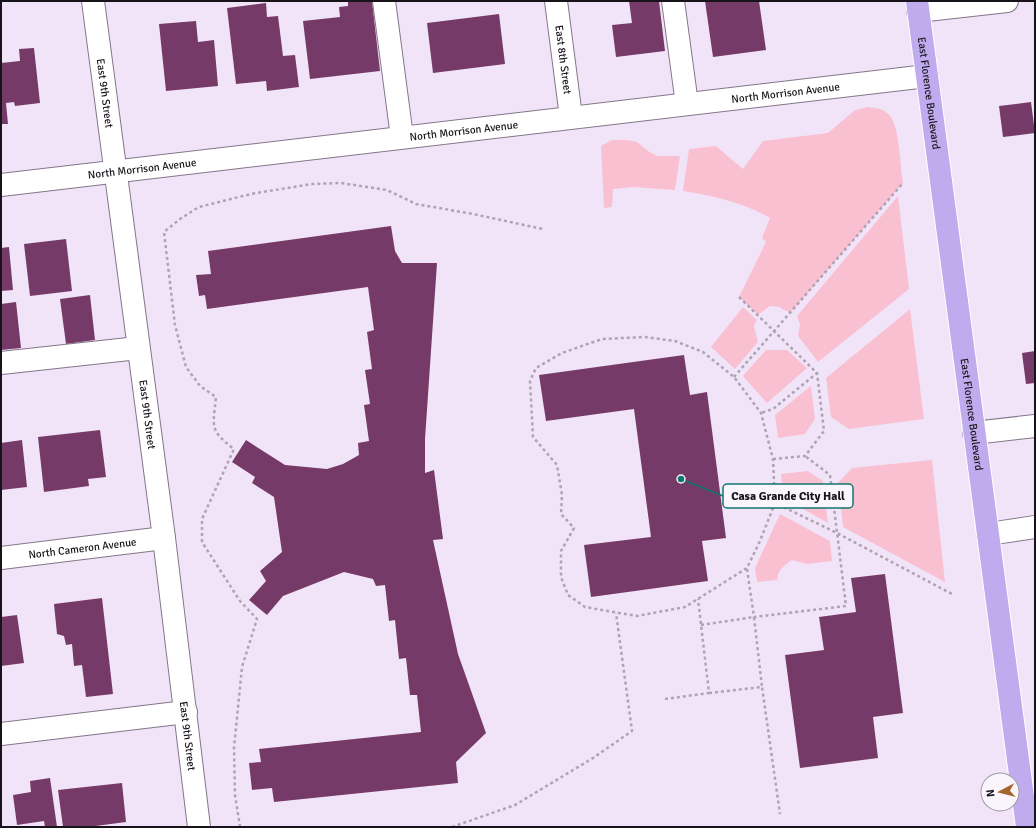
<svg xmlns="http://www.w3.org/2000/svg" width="1036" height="828" viewBox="0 0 1036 828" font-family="Signika,sans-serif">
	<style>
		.green { fill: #f9c0d2 }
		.building { fill: #763a68 }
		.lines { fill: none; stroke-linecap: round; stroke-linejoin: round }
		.minor-casing { stroke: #837688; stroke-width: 24 }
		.major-casing { stroke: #fff; stroke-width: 24 }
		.path { stroke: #aea3b2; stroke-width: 2.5; stroke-dasharray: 3 3; stroke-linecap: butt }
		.minor { stroke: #fff; stroke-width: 22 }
		.major { stroke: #bfabee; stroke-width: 22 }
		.labels { text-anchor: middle; stroke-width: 4; stroke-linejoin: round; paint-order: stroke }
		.street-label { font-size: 11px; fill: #18131a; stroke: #faf4fd }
		.leader { fill: none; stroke: #0f766e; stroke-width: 1.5 }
		.callout-dot { fill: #0f766e; stroke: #faf4fd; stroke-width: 1.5 }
		.callout { fill: #faf4fd; stroke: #0f766e; stroke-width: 1.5 }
		.callout-label { font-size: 12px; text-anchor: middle; font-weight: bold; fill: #18131a }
	</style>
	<rect width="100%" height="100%" fill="#f2e4f8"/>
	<!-- green -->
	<path class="green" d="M868 107C876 108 885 109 890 116 900 129 900 166 903 183L790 313 779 307 770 306 758 315 739 297 766 242 762 238 770 218C743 202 713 196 683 191L689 149 716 146 743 169 763 141 828 133 855 110Z
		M612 140H627L637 142 648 151 657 156H680L675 190 634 187 613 189 612 207 604 208 601 146Z
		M898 196 909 289 818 362 798 336 800 325 797 316Z
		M743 307 757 320 754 326 758 342 735 369 711 347Z
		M910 309 924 419 849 429 831 417 826 378Z
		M766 350H787L807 368 767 403 743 376Z
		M811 386 815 419 805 434 778 438 775 415Z
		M932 460 945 582 843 527 838 483 852 468Z
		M808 471 823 481 828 523 783 498 781 474Z
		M780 514 830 541 832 561 807 564 792 560C784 565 778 570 777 580L757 582 755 568Z"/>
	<!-- building -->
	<path class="building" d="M348 1H372L380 71 310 79 303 21 340 17 339 7 348 6Z
		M629 1H659L665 51 616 57 612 25 632 23Z
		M705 1H759L766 50 713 57Z
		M266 3 267 17 278 16 283 56 295 55 299 87 267 91 266 81 236 84 227 8Z
		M499 14 505 64 433 73 427 23Z
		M196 21 198 42 214 40 218 86 166 91 159 24Z
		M34 48 40 103 15 106 14 102 6 103 8 124H1V63L20 61 19 49Z
		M1031 102 1035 133 1003 137 999 106Z
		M391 226 395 251 402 263H437L425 439V473L434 470 443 539 433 540 458 654 486 733 456 762 458 783 274 802 272 788 252 790 249 763 261 762 259 749 421 732 417 695H410L406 658 399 659 395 620 389 621 385 585 376 586 373 579 344 572 283 596 267 615 249 600 266 581 260 571 282 552 274 497 252 483 255 477 232 462 246 440 285 465 327 469 343 464 359 455 358 443 369 441 364 405 370 404 365 370 372 369 367 332 374 330 368 287 207 309 205 295 199 296 196 275 211 274 208 251Z
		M66 239 72 291 30 296 24 244Z
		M9 247 13 290 1 291V248Z
		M90 295 95 340 66 344 60 299Z
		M16 302 21 348 1 350V304Z
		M1035 351V383L1026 384 1022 353Z
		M684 355 690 395 707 392 726 538 702 541 708 581 591 597 584 545 651 537 634 409 546 421 539 375Z
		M100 430 106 477 88 479 89 486 44 492 38 437Z
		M22 440 27 487 1 490V443Z
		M885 574 903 713 873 717 878 758 800 768 785 655 824 650 819 617 856 612 851 578Z
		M102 598 113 694 86 697 82 665 74 666 72 644 66 645 64 636 57 634 54 604Z
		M17 615 24 663 1 666V617Z
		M50 778 57 827H45L44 821 17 825 13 795 31 792 30 781Z
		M122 783 126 822 88 827H63L58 790Z"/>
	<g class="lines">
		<defs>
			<g id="minor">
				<path id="s1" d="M93 1 164 538 199 827"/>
				<path d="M384 1 402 137"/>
				<path id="s2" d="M556 1 571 117"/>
				<path d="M673 1 687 104"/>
				<path d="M918 11 1007 1"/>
				<path id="s3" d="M1 185 927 76"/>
				<path d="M1 363 138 348"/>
				<path d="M974 433 1035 426"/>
				<path d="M988 534 1035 527"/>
				<path id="s4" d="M1 558 164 538"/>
				<path d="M1 734 186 712"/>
			</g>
			<g id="major">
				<path id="s5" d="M917 1 1027 827"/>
			</g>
		</defs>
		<!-- minor casing -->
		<use href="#minor" class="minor-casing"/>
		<!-- major casing -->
		<use href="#major" class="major-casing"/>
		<!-- path -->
		<path class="path" d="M739 297 817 373 773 409 761 413
			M734 377 903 183
			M773 459 805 456 824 431 817 373
			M775 503 773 459 761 413 734 377 703 352 675 341 644 337 602 339 562 353 536 368 530 381 533 437 557 465 562 495 561 514 574 528 561 551V577L568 595 585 607 637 616 685 607 747 568 760 541 775 503 837 533 952 594
			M747 569 754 617 846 606 830 475 805 456
			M701 625 754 617 762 687
			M709 693 762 687 780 814
			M665 699 709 693 698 599
			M240 827 235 795 234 748 242 667 257 619 240 601 202 542V519L234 449C209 430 213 427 216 397L200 386 186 367 175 325 164 232 180 219 199 207 251 194 311 184 341 183 387 190 416 204 473 214 543 229
			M452 827 515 805 593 758 632 731 616 613"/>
		<!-- minor -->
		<use href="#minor" class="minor"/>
		<!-- major -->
		<use href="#major" class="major"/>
	</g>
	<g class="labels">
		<!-- street labels -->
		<g class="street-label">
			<text dy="4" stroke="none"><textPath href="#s2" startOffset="59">East 8th Street</textPath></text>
			<text dy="4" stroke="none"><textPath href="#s3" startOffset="790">North Morrison Avenue</textPath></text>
			<text dy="4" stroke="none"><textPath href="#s1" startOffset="93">East 9th Street</textPath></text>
			<text dy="4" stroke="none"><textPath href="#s5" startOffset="93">East Florence Boulevard</textPath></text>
			<text dy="4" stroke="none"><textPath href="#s3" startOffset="466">North Morrison Avenue</textPath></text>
			<text dy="4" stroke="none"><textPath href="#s3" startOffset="142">North Morrison Avenue</textPath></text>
			<text dy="4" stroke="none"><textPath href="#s1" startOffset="417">East 9th Street</textPath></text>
			<text dy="4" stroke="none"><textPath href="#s5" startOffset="417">East Florence Boulevard</textPath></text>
			<text dy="4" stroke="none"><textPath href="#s4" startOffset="82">North Cameron Avenue</textPath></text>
			<text dy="4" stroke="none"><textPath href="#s1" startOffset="741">East 9th Street</textPath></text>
		</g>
	</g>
	<!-- callouts -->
	<path class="leader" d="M681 479L723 496"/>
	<circle class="callout-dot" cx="681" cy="479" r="4"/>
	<rect class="callout" x="723" y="484" width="130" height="24" rx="4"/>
	<g class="callout-label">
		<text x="788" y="500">Casa Grande City Hall</text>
	</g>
	<!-- border -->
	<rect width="1036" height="828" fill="none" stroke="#18131a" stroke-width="4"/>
	<!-- north arrow -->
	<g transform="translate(1000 792) rotate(263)"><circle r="19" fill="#faf4fd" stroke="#a09aa2"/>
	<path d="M0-3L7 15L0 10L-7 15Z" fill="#a4652c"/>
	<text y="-6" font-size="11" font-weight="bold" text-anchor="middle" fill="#18131a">N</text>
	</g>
</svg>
